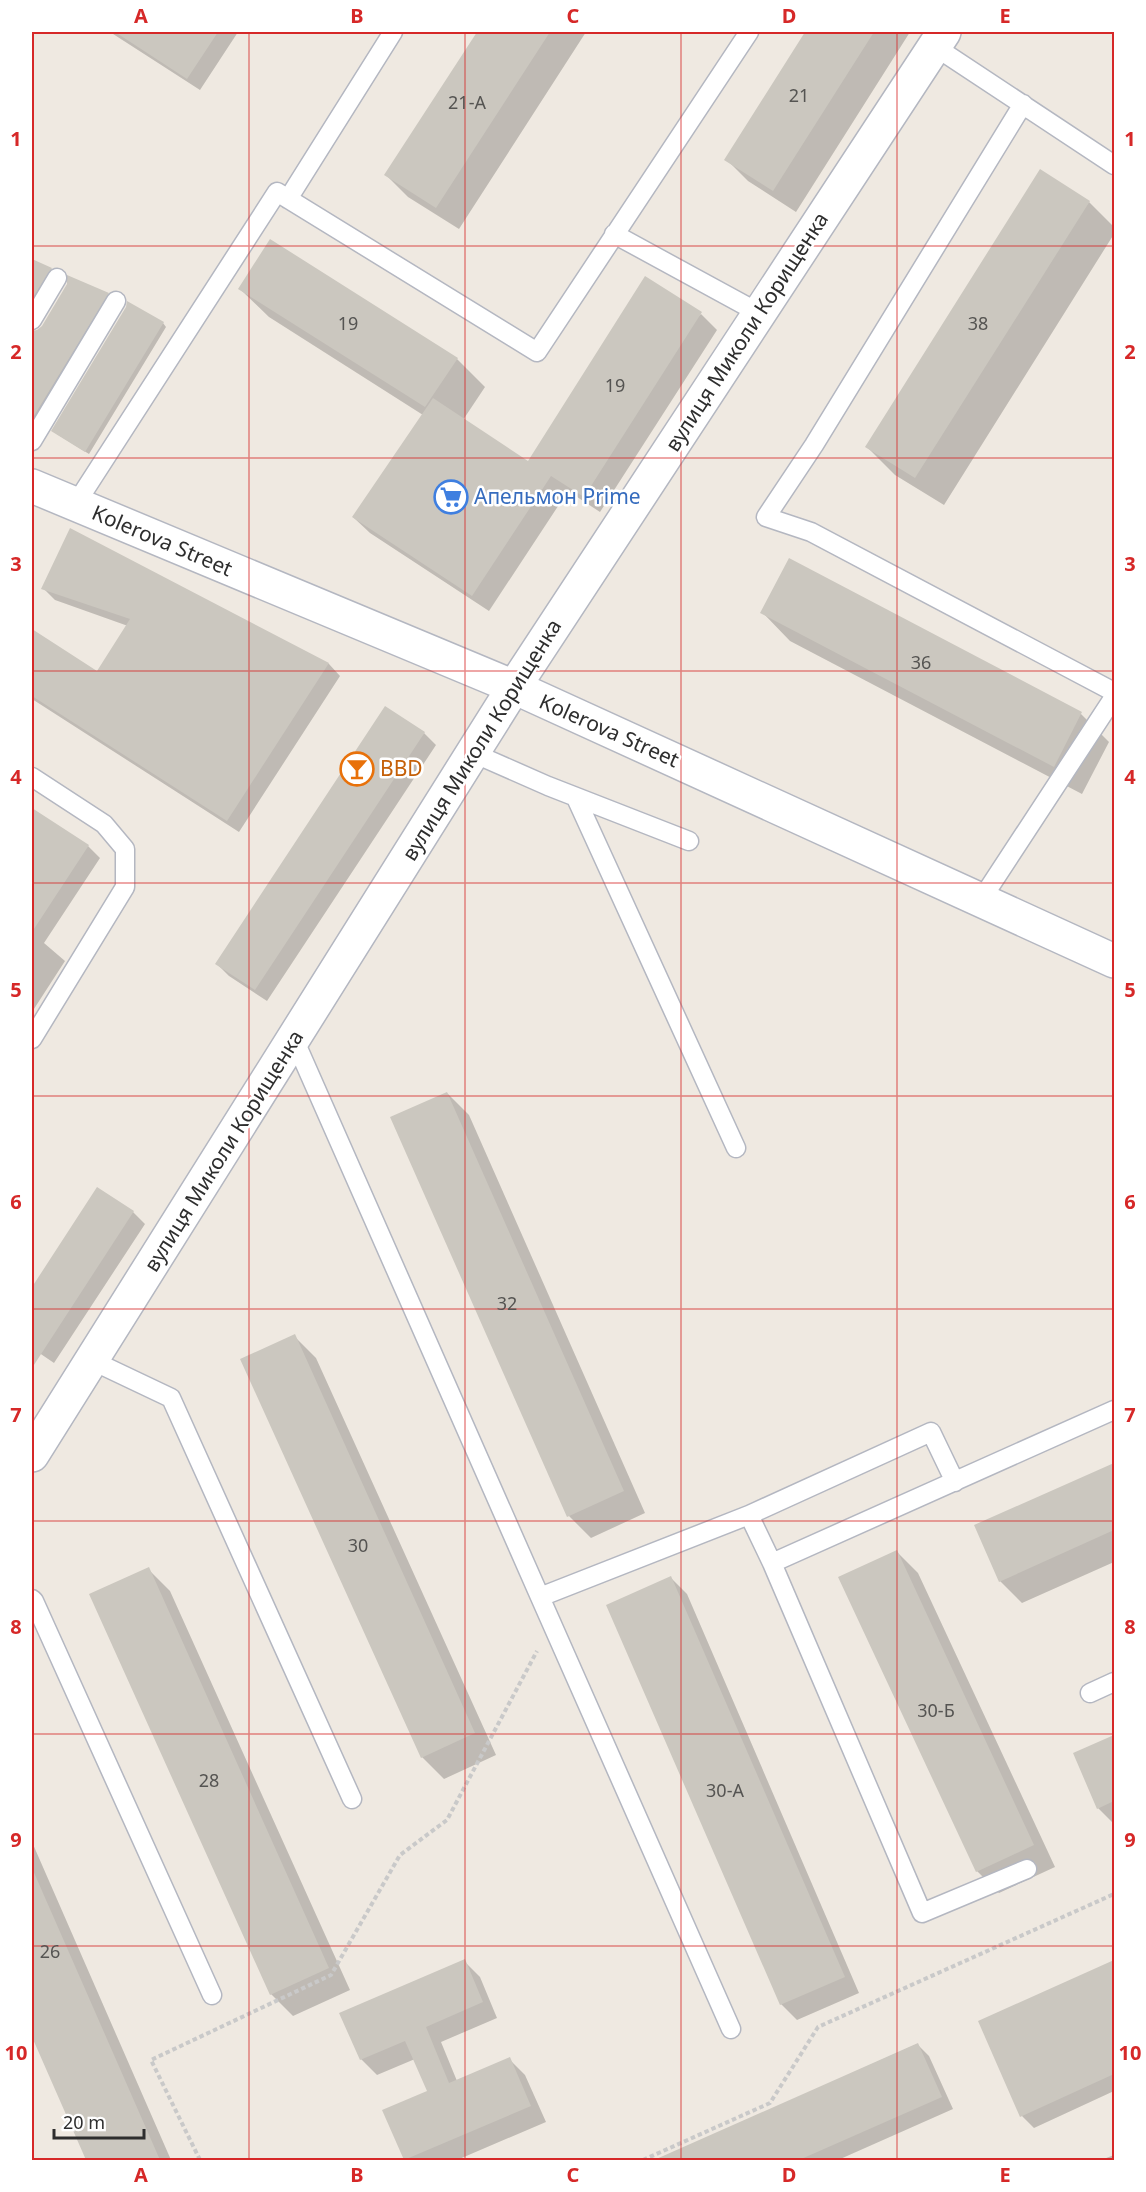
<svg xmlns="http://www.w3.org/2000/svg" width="1146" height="2192" viewBox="0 0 1146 2192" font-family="'Noto Sans',sans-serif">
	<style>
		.shadow { fill: #0003 }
		.building { fill: #cbc7bf }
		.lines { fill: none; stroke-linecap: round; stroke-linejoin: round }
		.service-casing { stroke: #b4b7c1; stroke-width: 21 }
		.minor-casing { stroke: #b4b7c1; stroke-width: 36 }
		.tertiary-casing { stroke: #b4b7c1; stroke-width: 36 }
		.path { stroke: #c9c9c9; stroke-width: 4; stroke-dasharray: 4.5 3; stroke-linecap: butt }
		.service { stroke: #fff; stroke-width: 18 }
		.minor { stroke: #fff; stroke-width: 33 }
		.tertiary { stroke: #fff; stroke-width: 33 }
		.grid { fill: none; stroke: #d62828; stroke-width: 1.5; stroke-opacity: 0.55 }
		.labels { text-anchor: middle; stroke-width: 5; stroke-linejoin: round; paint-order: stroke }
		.number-label { font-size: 18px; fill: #555452 }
		.street-label { font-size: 21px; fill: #2e2e2e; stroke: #fff }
		.shop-label { font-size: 21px; fill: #366cbe; stroke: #fff; text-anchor: start }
		.food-label { font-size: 21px; fill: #c56008; stroke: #fff; text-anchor: start }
		.neatline { fill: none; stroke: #d62828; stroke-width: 2 }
		.grid-label { font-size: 20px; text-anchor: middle; font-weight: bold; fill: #d62828 }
	</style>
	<rect width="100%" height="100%" fill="#efe9e1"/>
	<!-- shadow -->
	<path class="shadow" d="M110 32H238L200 90Z
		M479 32H586L459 229 408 197 386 175Z
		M807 32H910L796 212 748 181 726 159Z
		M1089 202 1114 227V234L944 505 895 475 867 447Z
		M32 261 54 273 32 308Z
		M240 289 457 359 485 387 463 420 528 463 701 314 717 330 600 512 568 491 489 611 370 533 353 517 423 415 269 317Z
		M108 294 112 297 36 422 34 420 32 424V333Z
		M163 323 166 327 89 454 57 434Z
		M70 530 329 664 340 676 239 832 32 699V631L97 673 128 626 55 600 43 588Z
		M789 560 1081 714 1109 742 1082 794 790 641 762 612Z
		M424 733 436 745 267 1001 229 976 217 964Z
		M32 810 88 846 100 858 44 943 65 961 32 1012Z
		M447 1093 469 1115 645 1513 591 1538 569 1516Z
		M98 1189 133 1212 145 1224 54 1363 32 1348V1290Z
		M294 1336 316 1358 496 1755 444 1779 422 1757Z
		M1114 1464V1562L1022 1603 1000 1581 976 1526Z
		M896 1551 918 1573 1055 1867 999 1893 977 1871Z
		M148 1569 170 1591 350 1990 293 2016 271 1994Z
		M671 1578 687 1594 859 1993 797 2020 781 2004Z
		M1114 1737V1824L1098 1808 1075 1754Z
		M32 1842 171 2160H87L32 2033Z
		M464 1961 480 1977 497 2018 441 2042 457 2081 509 2059 525 2075 546 2122 457 2160H406L384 2111 429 2091 415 2059 377 2075 361 2059Z
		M1114 1961V2091L1034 2128 1022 2116 980 2022Z
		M917 2044 929 2056 953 2109 838 2160H658Z
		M1114 2155V2160H1101Z"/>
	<!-- building -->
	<path class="building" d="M115 32H218L187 79Z
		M477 32H550L436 208 384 175Z
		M805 32H874L773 191 724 160Z
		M1040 169 1090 201 915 478 865 447Z
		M270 239 458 358 425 407 238 289Z
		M32 259 52 268 32 299Z
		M67 275 109 293 32 419V331L37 330 42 326 67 284Z
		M645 276 702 312 584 497 551 476 472 596 352 517 433 398 528 461Z
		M127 301 164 322 85 452 51 431 126 307Z
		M70 528 329 663 227 821 32 696V629L97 671 130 619 41 589Z
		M789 558 1082 712 1054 767 760 613Z
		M385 706 425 732 255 990 215 964Z
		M32 808 89 845 32 932Z
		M447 1092 624 1491 567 1517 390 1117Z
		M97 1187 134 1211 32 1368V1287Z
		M295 1334 475 1733 421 1758 240 1359Z
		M1114 1463V1530L999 1582 974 1525Z
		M897 1550 1034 1845 976 1872 838 1577Z
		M149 1567 329 1968 270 1995 89 1594Z
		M671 1576 845 1977 780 2005 606 1605Z
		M1114 1735V1801L1097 1809 1073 1753Z
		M32 1868 160 2160H86L32 2037Z
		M465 1959 483 2002 426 2027 449 2083 510 2057 531 2106 404 2160 382 2110 427 2091 405 2041 360 2060 339 2013Z
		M1114 1960V2074L1020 2117 978 2021Z
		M918 2043 942 2097 799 2160H654Z"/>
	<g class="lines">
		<defs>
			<path id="service" d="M934 46 1114 165
				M1023 104 814 445 766 517 811 532 1114 692
				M288 199 393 32
				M614 234 759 313
				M32 320 57 278
				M32 441 116 301
				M75 505 277 192 537 352 749 32
				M473 753 548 786 689 841
				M32 777 104 824 125 849V887L32 1039
				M576 798 736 1148
				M981 900 1114 697
				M294 1039 540 1597
				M91 1360 171 1398 352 1799
				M772 1563 749 1515 931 1432 955 1482
				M32 1599 34 1601 212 1995
				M1090 1693 1114 1682
				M1027 1869 922 1913 772 1563 1114 1410
				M731 2029 540 1597 749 1515"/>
			<path id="minor" d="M32 486 514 687 1114 961"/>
			<path id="tertiary" d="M32 1455 514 687 944 32"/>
		</defs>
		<!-- service casing -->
		<use href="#service" class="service-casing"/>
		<!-- minor casing -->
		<use href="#minor" class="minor-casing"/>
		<!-- tertiary casing -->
		<use href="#tertiary" class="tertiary-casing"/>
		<!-- path -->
		<path class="path" d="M200 2160 151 2060 331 1975 400 1855 447 1820 537 1651
			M643 2160 770 2103 818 2027 1114 1894"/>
		<!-- service -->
		<use href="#service" class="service"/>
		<!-- minor -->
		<use href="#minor" class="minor"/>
		<!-- tertiary -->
		<use href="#tertiary" class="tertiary"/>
	</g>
	<!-- grid -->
	<path class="grid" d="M249 32V2160M465 32V2160M681 32V2160M897 32V2160M32 246H1114M32 458H1114M32 671H1114M32 883H1114M32 1096H1114M32 1309H1114M32 1521H1114M32 1734H1114M32 1946H1114"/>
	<!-- icons -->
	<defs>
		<symbol id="supermarket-ring" viewBox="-11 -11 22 22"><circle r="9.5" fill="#fff" stroke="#3f7fe0" stroke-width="1.5"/><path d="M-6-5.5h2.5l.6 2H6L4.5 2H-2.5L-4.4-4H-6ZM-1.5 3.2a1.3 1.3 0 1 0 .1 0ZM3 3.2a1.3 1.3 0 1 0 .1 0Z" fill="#3f7fe0"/></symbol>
		<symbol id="bar-ring" viewBox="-11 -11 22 22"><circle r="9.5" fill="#fff" stroke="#e8710a" stroke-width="1.5"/><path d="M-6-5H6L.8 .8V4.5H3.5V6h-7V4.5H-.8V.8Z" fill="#e8710a"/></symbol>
	</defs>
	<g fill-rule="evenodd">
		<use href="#supermarket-ring" x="432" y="478" width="38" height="38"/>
		<use href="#bar-ring" x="338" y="750" width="38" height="38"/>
	</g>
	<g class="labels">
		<!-- number labels -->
		<g class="number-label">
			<text x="799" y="102">21</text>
			<text x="467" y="109">21-А</text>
			<text x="348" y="330">19</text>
			<text x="978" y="330">38</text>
			<text x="615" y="392">19</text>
			<text x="921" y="669">36</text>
			<text x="507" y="1310">32</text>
			<text x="358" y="1552">30</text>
			<text x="936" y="1717">30-Б</text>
			<text x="209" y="1787">28</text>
			<text x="725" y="1797">30-А</text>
			<text x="50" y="1958">26</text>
		</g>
		<!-- street labels -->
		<g class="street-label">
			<text transform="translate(747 332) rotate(-57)" y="7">вулиця Миколи Корищенка</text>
			<text transform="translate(162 541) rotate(23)" y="7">Kolerova Street</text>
			<text transform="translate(609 731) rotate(24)" y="7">Kolerova Street</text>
			<text transform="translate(482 740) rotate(-58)" y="7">вулиця Миколи Корищенка</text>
			<text transform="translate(224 1151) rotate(-58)" y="7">вулиця Миколи Корищенка</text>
		</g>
		<!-- shop labels -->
		<g class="shop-label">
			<text x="474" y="504">Апельмон Prime</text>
		</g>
		<!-- food labels -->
		<g class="food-label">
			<text x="380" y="776">BBD</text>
		</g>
	</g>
	<!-- border -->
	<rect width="1146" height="2192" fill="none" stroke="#ffffff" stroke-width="66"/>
	<!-- scale -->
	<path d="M54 2129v9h90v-9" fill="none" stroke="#2e2e2e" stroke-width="3"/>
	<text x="63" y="2129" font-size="18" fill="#2e2e2e" stroke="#ffffff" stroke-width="4.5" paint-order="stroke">20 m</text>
	<rect x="33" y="33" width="1080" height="2126" class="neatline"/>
	<g class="grid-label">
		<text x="141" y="23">A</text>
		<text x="357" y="23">B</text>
		<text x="573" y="23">C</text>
		<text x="789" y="23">D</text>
		<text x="1005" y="23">E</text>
		<text x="16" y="146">1</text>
		<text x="1130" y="146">1</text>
		<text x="16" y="359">2</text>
		<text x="1130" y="359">2</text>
		<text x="16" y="571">3</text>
		<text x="1130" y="571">3</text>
		<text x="16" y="784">4</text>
		<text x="1130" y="784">4</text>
		<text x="16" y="997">5</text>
		<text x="1130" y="997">5</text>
		<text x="16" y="1209">6</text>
		<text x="1130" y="1209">6</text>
		<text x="16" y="1422">7</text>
		<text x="1130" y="1422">7</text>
		<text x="16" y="1634">8</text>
		<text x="1130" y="1634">8</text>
		<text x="16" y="1847">9</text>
		<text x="1130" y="1847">9</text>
		<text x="16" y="2060">10</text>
		<text x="1130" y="2060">10</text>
		<text x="141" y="2182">A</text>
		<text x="357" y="2182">B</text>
		<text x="573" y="2182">C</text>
		<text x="789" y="2182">D</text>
		<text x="1005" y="2182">E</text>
	</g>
</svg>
